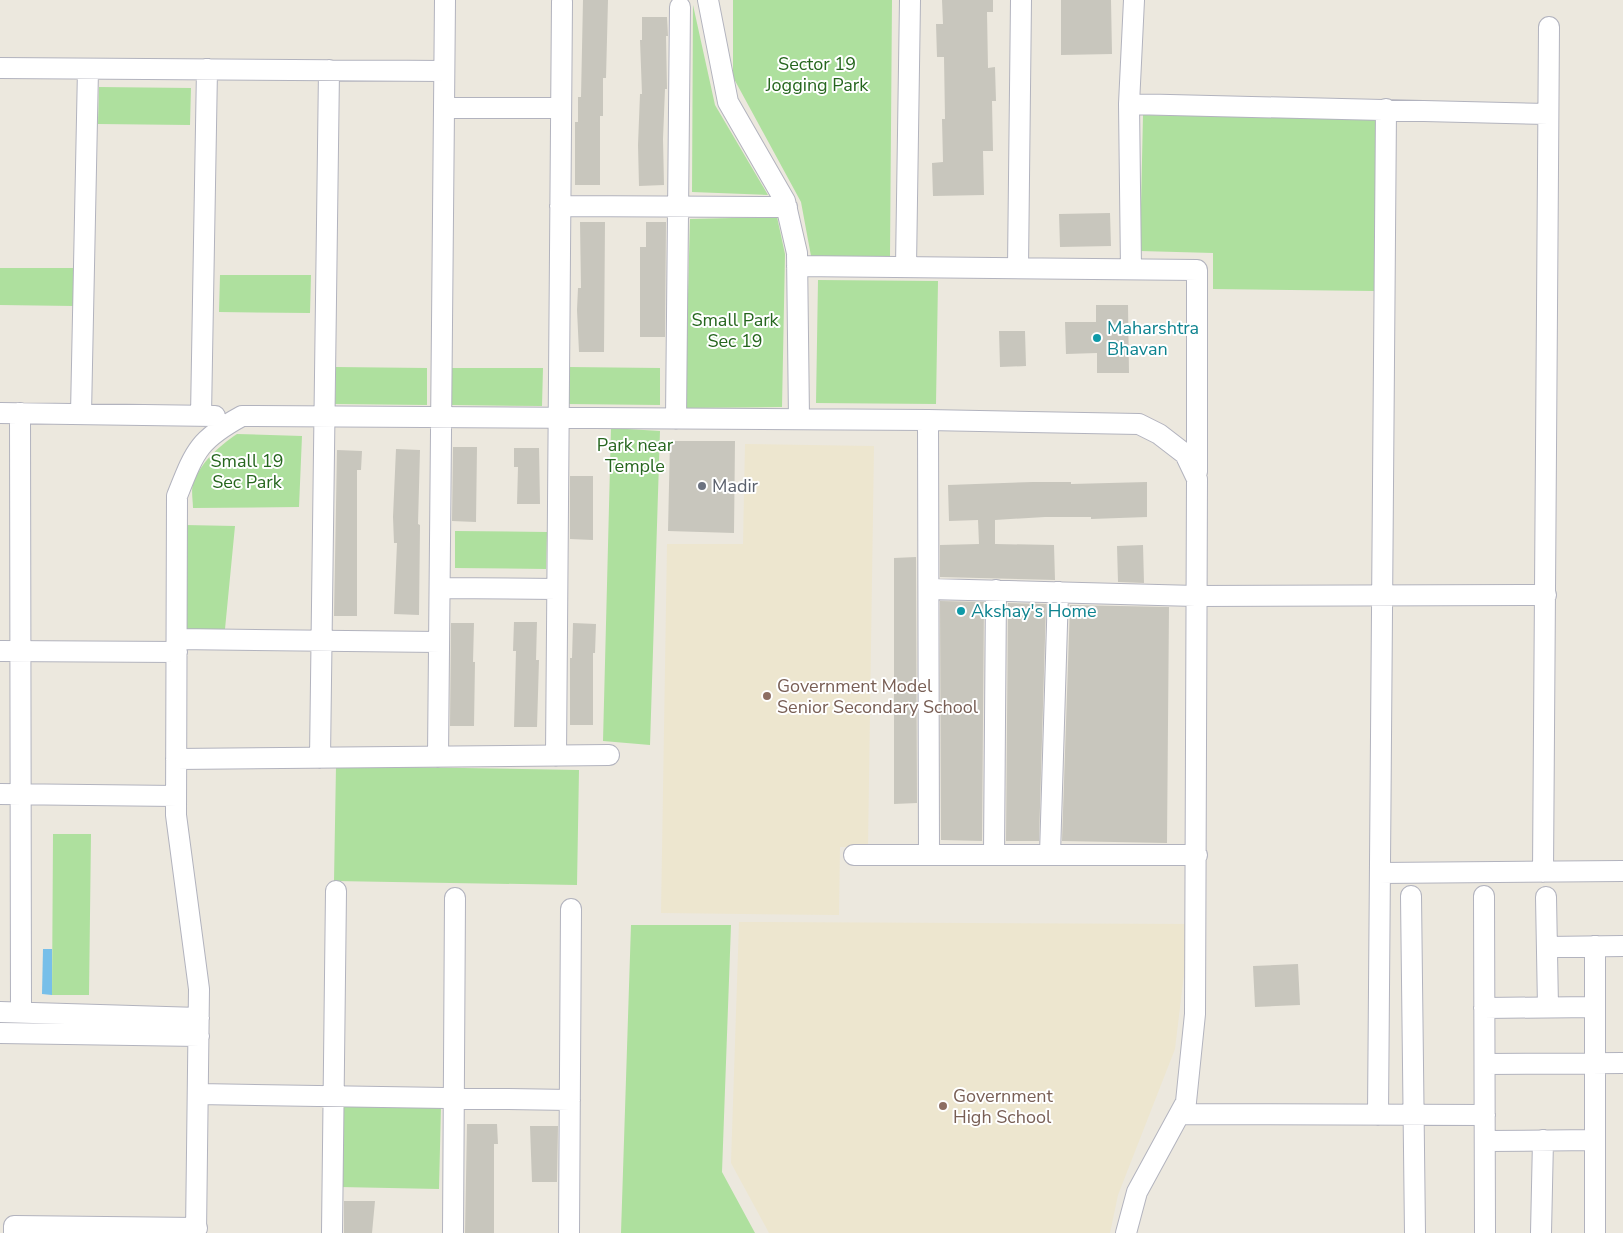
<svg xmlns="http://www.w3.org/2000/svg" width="1623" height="1233" viewBox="0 0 1623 1233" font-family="'Nunito Sans',sans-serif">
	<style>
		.education { fill: #ede6cf }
		.green { fill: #aee09e }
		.water { fill: #77bfe9 }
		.building { fill: #c8c6bd }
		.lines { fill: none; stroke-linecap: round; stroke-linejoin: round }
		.minor-casing { stroke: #b2b3be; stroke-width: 22 }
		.minor { stroke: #fff; stroke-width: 20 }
		.culture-dot { fill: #0f9aa8; stroke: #fff; stroke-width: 2 }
		.worship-dot { fill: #6b7280; stroke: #fff; stroke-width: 2 }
		.education-dot { fill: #8d6e63; stroke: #fff; stroke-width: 2 }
		.labels { text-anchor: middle; stroke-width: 4; stroke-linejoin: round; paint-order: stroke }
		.park-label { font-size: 18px; fill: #26661e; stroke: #fff }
		.culture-label { font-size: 18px; fill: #0d838f; stroke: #fff; text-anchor: start }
		.worship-label { font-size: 18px; fill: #5b616d; stroke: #fff; text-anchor: start }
		.education-label { font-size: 18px; fill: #785e54; stroke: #fff; text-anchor: start }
	</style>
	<rect width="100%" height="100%" fill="#ece8de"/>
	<!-- education -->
	<path class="education" d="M745 444 874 446 868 847H840L839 915 661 913 667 544H743Z
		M739 922 1190 924 1175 1049 1118 1195 1110 1233H769L731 1163Z"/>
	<!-- green -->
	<path class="green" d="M733 0H892L890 257 811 256 801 202 733 77Z
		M693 5 715 105 768 195 692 192Z
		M99 87 191 88 190 125 98 124Z
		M1143 115 1377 119 1374 291 1213 289V253L1140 251Z
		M777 217 785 254 782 407 685 408 690 219Z
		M0 268H74V306L0 305Z
		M220 275H311L310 313 219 312Z
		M818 280 938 281 936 404 816 403Z
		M336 367 427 368V405L335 404Z
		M569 367 660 368V405L568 404Z
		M451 368H543L542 406 451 405Z
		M611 428 660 431 650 745 603 741Z
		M237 434 302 436 299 507 193 508C193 501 191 491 193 484 200 463 219 446 237 434Z
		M185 525 235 526 225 629H182Z
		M455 531 547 532 546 569 455 568Z
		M336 766 579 770 577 885 334 881Z
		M53 834H91L89 995H52Z
		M631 925H731L722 1172 755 1233H621Z
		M342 1104 441 1106 439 1189 340 1187Z"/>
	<!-- water -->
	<path class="water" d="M43 949H52V995L42 994Z"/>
	<!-- building -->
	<path class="building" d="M583 0H608L606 78H603V116H600V185H575V122H578V97H581Z
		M942 0H993V12H987L988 68 995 67 996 101H992L993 151H983L984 195 933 196 932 163 943 162 942 119H945L944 57H937L936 24H943Z
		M1061 0H1111L1112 54 1061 55Z
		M642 17H667L668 36H666L667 89H665L663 139 664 185 639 186 638 145 640 94H642L640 40H642Z
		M1110 213 1111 246 1060 247 1059 214Z
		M580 222H605L604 352H579L577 310 578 288H581Z
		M646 222H666L665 337H640V247H646Z
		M1096 305H1128L1129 373H1097V353L1066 354 1065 322H1096Z
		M999 331H1025L1026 366 1000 367Z
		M670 441H735L734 533 668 531Z
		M453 447H477L476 522 452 521Z
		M514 448H539L540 504H517L518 467H514Z
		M396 449 420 450 418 524 420 525 419 615 394 614 397 543H394L393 517Z
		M337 450 362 451 361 470H357V616H334Z
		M570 476H593V540L570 539Z
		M1033 482H1071V484L1147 482V517L1091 519V517H1045L995 520V544L1054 545 1055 580 940 577V545L979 544 978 520 949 521 948 485Z
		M1143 545 1144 583 1118 582 1117 546Z
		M916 557 917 803 894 804V558Z
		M940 601 984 602 982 841 941 840Z
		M1008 603 1046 604 1039 841H1006Z
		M1070 605 1169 607 1167 843 1062 841Z
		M514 622H537L536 660H539L537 727H514L516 651H513Z
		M451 623H474L473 662H475L474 726H450Z
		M573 623 596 624 595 653H593V725H570V658H572Z
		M1298 964 1300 1005 1255 1007 1253 966Z
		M467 1124H497L498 1144H494V1233H465Z
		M530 1126H558L557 1182H532Z
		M344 1201H375L372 1233H344Z"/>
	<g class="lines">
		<defs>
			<path id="minor" d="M708 0 728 102 785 201 797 253 799 419
				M0 68 444 71
				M1129 104 1548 114
				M444 108H561
				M560 206 787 207
				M797 266 1197 270V472
				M906 267 910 0
				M1018 268 1021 0
				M1131 269 1129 104 1134 0
				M0 413 215 416
				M20 413 21 1012
				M81 414 88 69
				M201 416 207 69
				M676 419 680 7
				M928 420 929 854
				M440 588 557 589
				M929 589 1196 596 1546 595
				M177 639 439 642
				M0 651 177 652
				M556 756 562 2
				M438 757 445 0
				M320 758 329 70
				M176 759 609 755
				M0 794 176 796
				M994 854 996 590
				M1050 854 1058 592
				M854 855H1197
				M1543 872 1549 27
				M1380 873 1623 871
				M1411 896 1415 1233
				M1484 896 1485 1233
				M1546 897 1548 1007
				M1547 947 1623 946
				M1484 1008 1595 1007
				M0 1012 199 1018
				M0 1033 199 1036
				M1485 1064 1623 1063
				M198 1094 570 1100
				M1181 1114 1485 1115
				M1378 1115 1386 109
				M1486 1141 1595 1140
				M14 1233V1226L197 1228
				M196 1233 199 989 176 815 177 496C195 451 198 440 242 416L928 420 1139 424 1159 434 1185 454 1197 479 1195 1014 1186 1102 1137 1192 1126 1233
				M332 1233 336 891
				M453 1233 455 898
				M569 1233 571 909
				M1541 1233 1543 1140
				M1595 1233V946"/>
		</defs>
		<!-- minor casing -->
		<use href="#minor" class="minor-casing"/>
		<!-- minor -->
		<use href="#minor" class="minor"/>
	</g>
	<!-- markers -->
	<g class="culture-dot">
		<circle cx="1097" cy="338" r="5"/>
		<circle cx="961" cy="611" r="5"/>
	</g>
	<circle class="worship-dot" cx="702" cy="486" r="5"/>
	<g class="education-dot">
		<circle cx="767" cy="696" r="5"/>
		<circle cx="943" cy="1106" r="5"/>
	</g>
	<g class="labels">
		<!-- park labels -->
		<g class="park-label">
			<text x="817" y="70">Sector 19<tspan x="817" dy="21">Jogging Park</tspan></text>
			<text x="735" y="326">Small Park<tspan x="735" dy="21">Sec 19</tspan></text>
			<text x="635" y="451">Park near<tspan x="635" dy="21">Temple</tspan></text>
			<text x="247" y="467">Small 19<tspan x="247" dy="21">Sec Park</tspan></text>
		</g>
		<!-- culture labels -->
		<g class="culture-label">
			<text x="1107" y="334">Maharshtra<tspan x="1107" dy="21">Bhavan</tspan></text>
			<text x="971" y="617">Akshay's Home</text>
		</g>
		<!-- worship labels -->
		<g class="worship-label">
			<text x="712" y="492">Madir</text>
		</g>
		<!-- education labels -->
		<g class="education-label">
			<text x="777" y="692">Government Model<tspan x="777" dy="21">Senior Secondary School</tspan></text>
			<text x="953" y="1102">Government<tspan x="953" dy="21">High School</tspan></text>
		</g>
	</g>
</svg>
